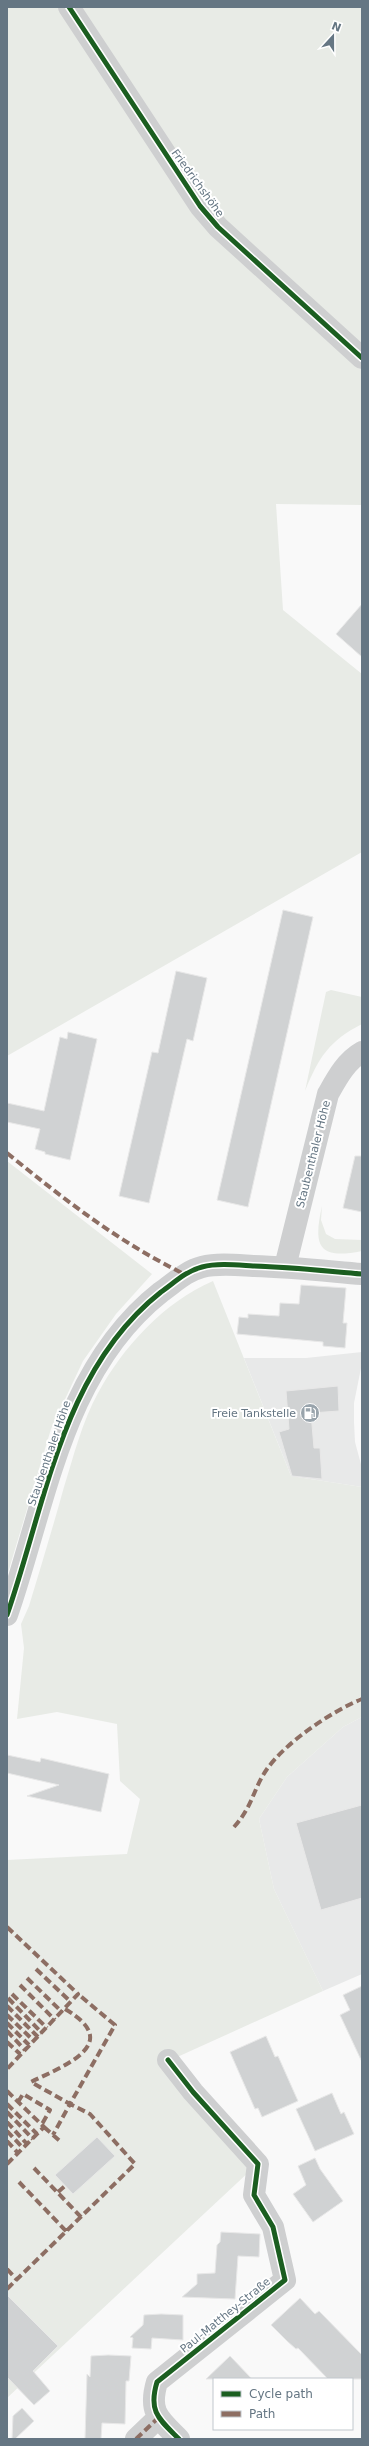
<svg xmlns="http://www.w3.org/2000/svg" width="369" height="2446" viewBox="0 0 369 2446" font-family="'DejaVu Sans',sans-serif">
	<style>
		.built { fill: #e8e9e9 }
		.green { fill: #e8ebe6 }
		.building { fill: #d0d2d3; stroke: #e8e8e8 }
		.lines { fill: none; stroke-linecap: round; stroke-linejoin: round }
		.minor { stroke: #cecfd0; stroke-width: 22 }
		.quiet { stroke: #8d6e63; stroke-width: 4; stroke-dasharray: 8 4; stroke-linecap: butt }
		.cycleway-casing { stroke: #fff; stroke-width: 8 }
		.cycleway { stroke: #1b5e20; stroke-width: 5 }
		.labels { text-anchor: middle; stroke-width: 4; stroke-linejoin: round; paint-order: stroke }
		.street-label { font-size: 11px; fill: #657683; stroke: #fff }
		.poi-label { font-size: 11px; fill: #657683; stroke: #fff; text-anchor: end }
	</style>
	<rect width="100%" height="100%" fill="#f9f9f9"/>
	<!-- built -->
	<path class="built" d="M362 1352V1363L354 1403V1422L355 1442 362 1468V1487L291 1476 244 1358H306Z
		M362 1717V1974L323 1991 274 1889 259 1819 287 1777 343 1727Z"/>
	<!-- green -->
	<path class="green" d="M7 7H362V505L276 504 283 610 362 674V852L7 1056Z
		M331 990 362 997V1024C329 1041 319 1057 305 1091L326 992Z
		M7 1161 152 1274 116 1314 83 1361 51 1429 7 1576Z
		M322 1206 321 1220 326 1234 335 1239 362 1240V1251C318 1260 313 1246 322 1206Z
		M213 1281 291 1476 362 1487V1717L343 1727 287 1777 259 1819 274 1889 323 1991 164 2063 252 2169 7 2398V1860L127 1854 140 1799 120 1781 117 1724 57 1712 17 1719 24 1648 21 1624 29 1606C41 1566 53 1527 64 1487 74 1455 82 1422 98 1393 123 1347 164 1302 213 1281Z"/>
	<!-- building -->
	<path class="building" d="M362 604V657L336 634Z
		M283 910 313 917 248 1207 217 1200Z
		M176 971 207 978 193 1041 187 1039 149 1203 119 1196 152 1052 158 1053Z
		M68 1032 97 1039 70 1160 45 1154V1152L35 1149 40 1129 7 1122V1103L44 1111 60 1037 67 1039Z
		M355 1156H362V1212L343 1208Z
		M301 1285 346 1288 343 1323H347L345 1348 323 1346V1342L237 1334 239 1317 248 1318V1314L279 1316 280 1303 299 1304Z
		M338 1386 339 1411 311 1413 314 1448H320L322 1479 292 1476 279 1432 289 1429 286 1391Z
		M7 1755 40 1762 41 1758 109 1774 101 1812 27 1796 59 1785 7 1773Z
		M362 1805V1898L321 1910 296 1823Z
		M362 1986V2062L340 2015 350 2010 343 1995Z
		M266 2036 275 2057 278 2056 298 2101 262 2117 258 2108 255 2109 230 2052Z
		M332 2093 341 2114 344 2112 354 2134 315 2151 296 2109Z
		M97 2137 115 2156 73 2194 55 2175Z
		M315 2158 320 2169 343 2201 313 2222 293 2194 306 2185 298 2166Z
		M221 2232 260 2234 259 2257 238 2256 235 2299 182 2297 197 2284V2274L215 2273 217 2245 220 2242Z
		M7 2295 58 2346 33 2371 50 2391 34 2405 7 2377Z
		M300 2298 315 2314 319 2311 362 2355V2379H328L298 2348 296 2349 287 2341 271 2325Z
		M161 2314 183 2315V2340L152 2338 151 2349 132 2348 133 2338 130 2337 143 2325 144 2315Z
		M108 2355 131 2356 129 2381H126L125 2424 102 2423 101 2439H85L87 2374 90 2377 91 2356Z
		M230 2356 252 2379H206Z
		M22 2408 34 2421 15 2439H12L13 2416Z"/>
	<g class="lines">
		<!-- minor -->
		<path class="minor" d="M69 7 200 206 218 227 362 358
			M285 1267 328 1094C337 1078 346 1061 362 1052
			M7 1615C46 1503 62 1370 161 1292 174 1283 186 1271 202 1267 218 1263 236 1265 253 1266 290 1267 326 1271 362 1274
			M168 2060 193 2092 258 2164 254 2195 273 2227 285 2280 157 2382C148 2412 159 2419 179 2439
			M136 2439 158 2418"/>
		<!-- quiet -->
		<path class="quiet" d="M7 1153C65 1200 117 1241 184 1274
			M234 1827C253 1806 253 1789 267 1769 286 1742 332 1711 362 1699
			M7 1927 78 1994 7 2069
			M36 1969 71 2002
			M27 1978 62 2012
			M20 1985 55 2020
			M12 1994 47 2028
			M8 1998 42 2033
			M7 2006 38 2037
			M65 2009C125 2044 63 2066 31 2082L70 2104 115 2025 78 1994
			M7 2015 34 2041
			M7 2023 29 2045
			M7 2031 25 2050
			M7 2042 20 2054
			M7 2091 44 2127 7 2164
			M18 2102 23 2094 50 2110 42 2124
			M7 2104 37 2134
			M7 2112 33 2139
			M7 2122 27 2144
			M44 2127 61 2142
			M7 2131 23 2148
			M7 2141 18 2153
			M34 2168 82 2218
			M19 2182 67 2232
			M58 2192 65 2186
			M7 2269 17 2280
			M7 2289 135 2164 90 2114 70 2104 53 2135
			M136 2439 158 2418"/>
		<defs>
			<path id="cycleway" d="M69 7 200 206 218 227 362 358
				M7 1615C46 1503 62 1370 161 1292 174 1283 186 1271 202 1267 218 1263 236 1265 253 1266 290 1267 326 1271 362 1274
				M168 2060 193 2092 258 2164 254 2195 273 2227 285 2280 157 2382C148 2412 159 2419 179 2439"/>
		</defs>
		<!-- cycleway casing -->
		<use href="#cycleway" class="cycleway-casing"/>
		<!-- cycleway -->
		<use href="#cycleway" class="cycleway"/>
	</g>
	<!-- icons -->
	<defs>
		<symbol id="fuel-disc" viewBox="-11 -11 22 22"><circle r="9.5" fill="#99a4ac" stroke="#fff"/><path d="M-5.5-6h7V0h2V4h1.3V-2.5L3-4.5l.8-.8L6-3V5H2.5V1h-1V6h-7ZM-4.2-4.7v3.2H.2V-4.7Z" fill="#fff"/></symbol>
	</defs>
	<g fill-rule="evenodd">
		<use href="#fuel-disc" x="299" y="1402" width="22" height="22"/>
	</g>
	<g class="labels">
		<!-- street labels -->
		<g class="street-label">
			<text transform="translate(198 183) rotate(54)" y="4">Friedrichshöhe</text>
			<text transform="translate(313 1154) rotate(-76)" y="4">Staubenthaler Höhe</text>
			<text transform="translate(49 1453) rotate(-71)" y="4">Staubenthaler Höhe</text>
			<text transform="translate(225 2315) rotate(-39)" y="4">Paul-Matthey-Straße</text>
		</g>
		<!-- poi labels -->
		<g class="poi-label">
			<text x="296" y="1417">Freie Tankstelle</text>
		</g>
	</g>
	<!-- border -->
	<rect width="369" height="2446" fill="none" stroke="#657683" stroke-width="16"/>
	<!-- legend -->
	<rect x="213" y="2378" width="140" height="52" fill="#ffffff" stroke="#c1c8cd"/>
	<rect x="221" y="2391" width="20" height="6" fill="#1b5e20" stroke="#c1c8cd"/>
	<text x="249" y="2398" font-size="12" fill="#657683">Cycle path</text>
	<rect x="221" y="2411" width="20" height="6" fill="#8d6e63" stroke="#c1c8cd"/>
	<text x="249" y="2418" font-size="12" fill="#657683">Path</text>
	<!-- north arrow -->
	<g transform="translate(333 36) rotate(21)" stroke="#ffffff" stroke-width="3" paint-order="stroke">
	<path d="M0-3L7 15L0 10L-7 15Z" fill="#657683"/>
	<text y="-6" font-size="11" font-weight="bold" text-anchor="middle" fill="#657683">N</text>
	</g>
</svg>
